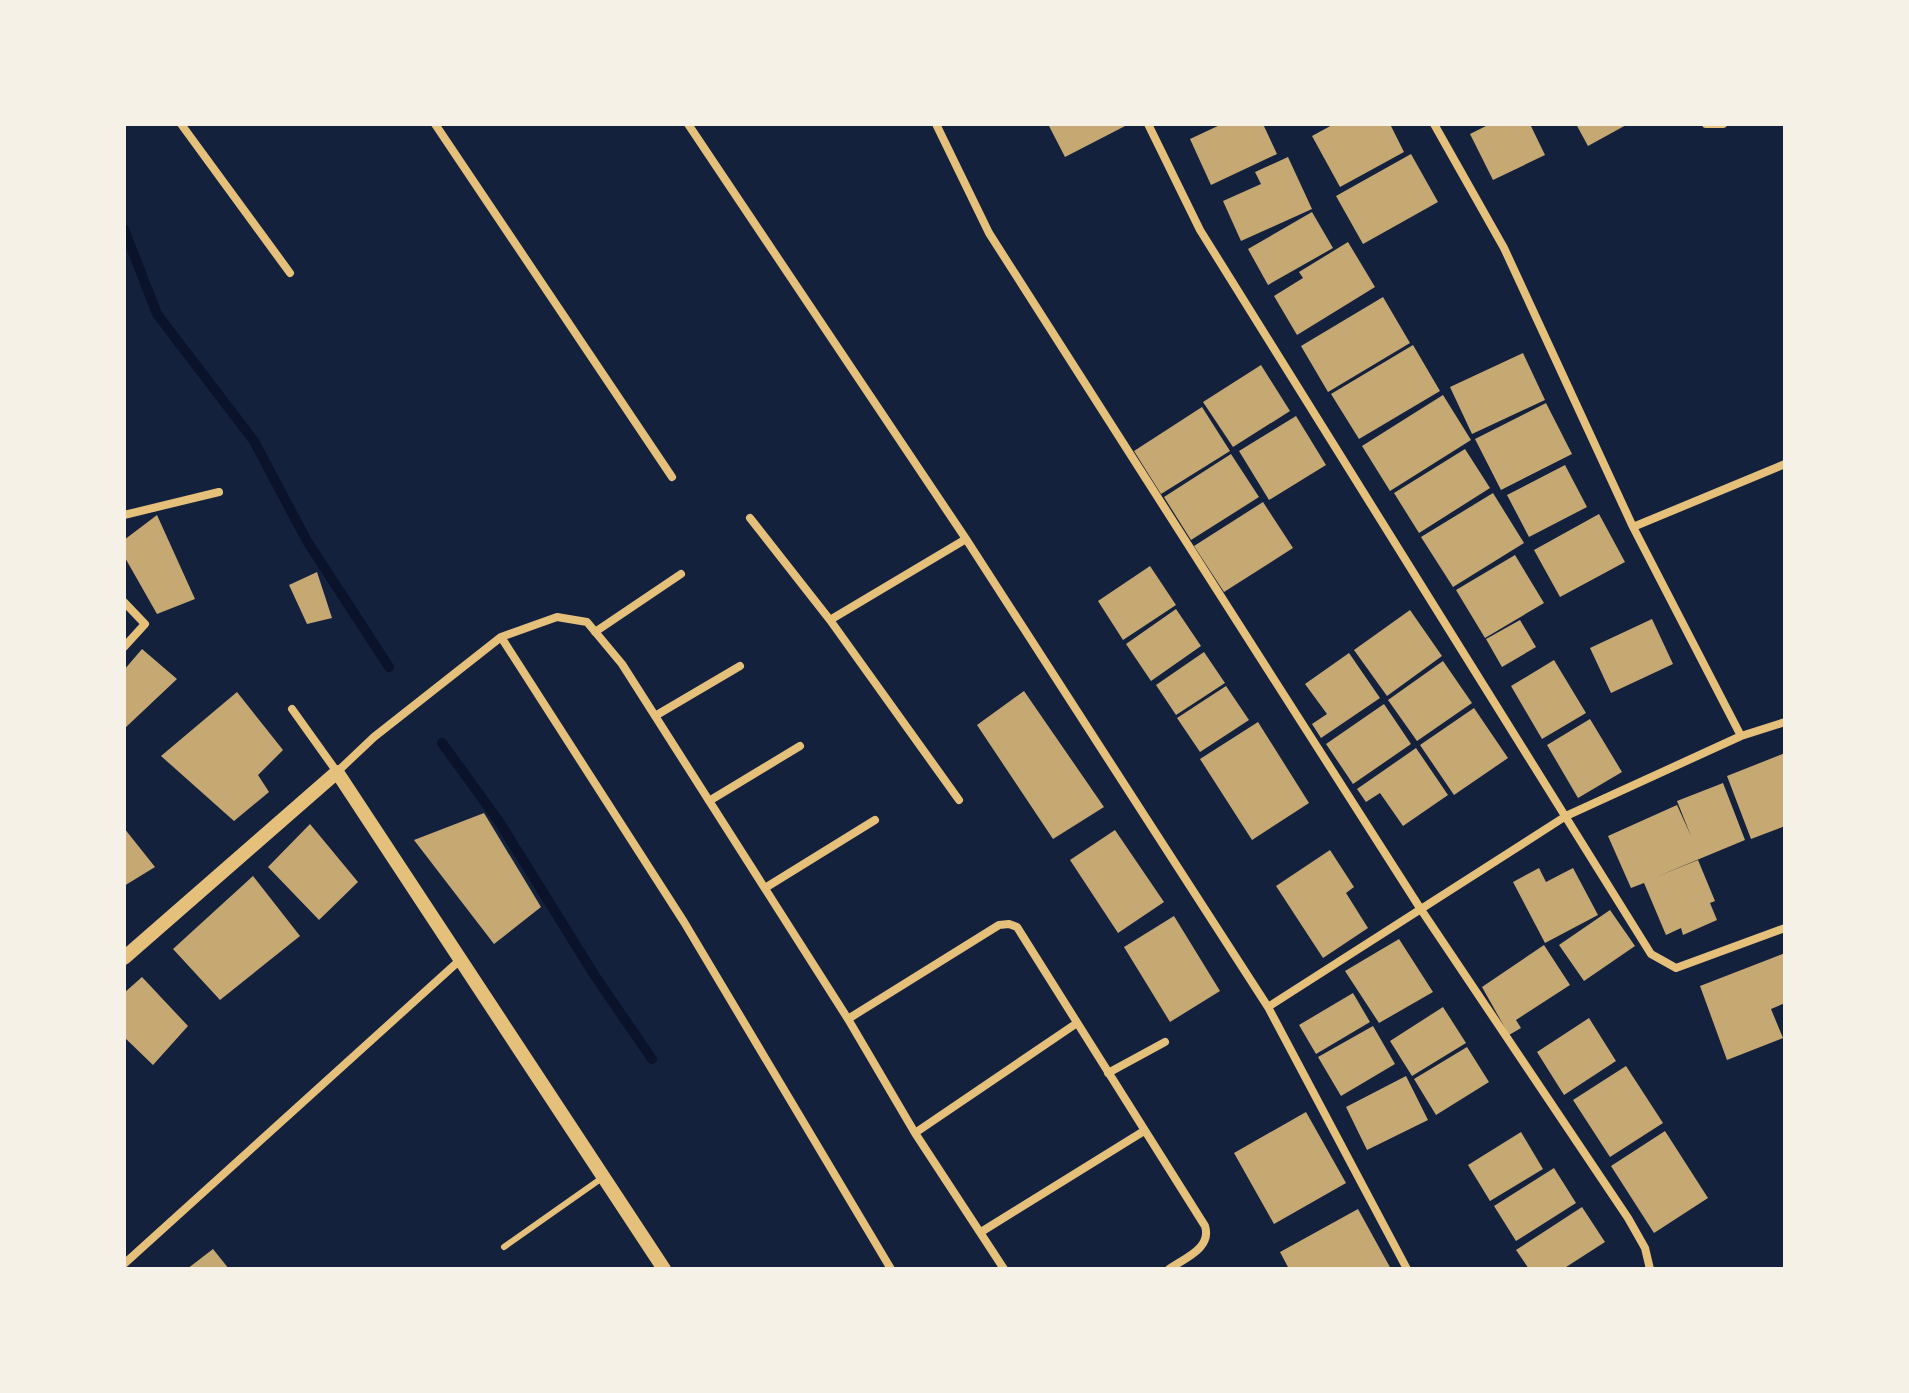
<svg xmlns="http://www.w3.org/2000/svg" width="1909" height="1393" viewBox="0 0 1909 1393" font-family="'Space Grotesk',sans-serif">
	<style>
		.lines { fill: none; stroke-linecap: round; stroke-linejoin: round }
		.stream { stroke: #0b132b; stroke-width: 10 }
		.building { fill: #c6a872 }
		.service { stroke: #e5c07b; stroke-width: 6 }
		.minor { stroke: #e5c07b; stroke-width: 8 }
		.tertiary { stroke: #e5c07b; stroke-width: 14 }
	</style>
	<rect width="100%" height="100%" fill="#14213d"/>
	<g class="lines">
		<!-- stream -->
		<path class="stream" d="M124 229 157 314 254 441 307 541 389 667
			M442 743 498 820 595 976 652 1059"/>
	</g>
	<!-- building -->
	<path class="building" d="M1048 124H1129L1065 157Z
		M1222 124H1263L1277 154 1211 185 1190 139Z
		M1334 124H1395L1391 126 1404 152 1340 187 1312 136Z
		M1490 124H1530L1545 155 1493 180 1470 134Z
		M1576 124H1628L1588 146Z
		M1411 154 1438 202 1363 244 1336 196Z
		M1288 157 1312 209 1241 241 1223 201 1261 184 1255 172Z
		M1312 212 1333 248 1268 285 1248 249Z
		M1348 242 1375 287 1297 335 1274 296 1303 278 1299 272Z
		M1383 297 1410 343 1328 392 1301 346Z
		M1413 345 1440 391 1359 439 1331 394Z
		M1523 353 1545 400 1472 434 1450 387Z
		M1261 365 1290 411 1233 447 1203 402Z
		M1443 395 1471 440 1390 491 1362 446Z
		M1546 403 1572 454 1501 490 1475 439Z
		M1202 407 1230 451 1161 494 1134 451Z
		M1296 416 1326 465 1269 500 1239 451Z
		M1465 449 1490 488 1419 533 1394 493Z
		M1231 454 1259 497 1191 540 1164 497Z
		M1565 465 1587 507 1529 537 1507 495Z
		M1493 493 1524 543 1453 587 1421 537Z
		M1263 502 1293 548 1224 592 1194 546Z
		M1599 514 1625 562 1560 597 1534 550Z
		M157 515 195 599 157 614 124 556V540Z
		M1515 555 1544 603 1485 638 1456 590Z
		M1150 566 1176 605 1123 640 1098 601Z
		M317 572 332 618 307 624 289 585Z
		M1176 609 1201 646 1151 681 1126 644Z
		M1410 610 1442 656 1387 696 1354 650Z
		M1652 619 1673 664 1611 693 1590 648Z
		M1520 620 1536 647 1502 667 1486 639Z
		M142 649 177 679 124 729V670Z
		M1204 652 1225 683 1176 715 1156 685Z
		M1349 653 1380 698 1321 738 1312 724 1327 714 1305 684Z
		M1554 660 1586 713 1542 739 1511 686Z
		M1443 661 1472 703 1417 741 1388 700Z
		M1226 686 1249 720 1200 752 1177 718Z
		M1024 691 1104 807 1053 839 977 725Z
		M237 692 283 750 258 775 269 792 234 821 161 756Z
		M1384 704 1411 744 1353 784 1326 744Z
		M1474 708 1508 758 1454 795 1420 745Z
		M1590 719 1622 772 1578 798 1547 745Z
		M1258 722 1309 803 1252 840 1200 759Z
		M1416 748 1448 795 1403 826 1380 793 1366 802 1357 789Z
		M1785 753V826L1751 839 1727 776Z
		M1723 783 1745 840 1656 877 1698 860 1715 901 1710 903 1717 920 1683 935 1681 928 1666 935 1644 883 1631 888 1608 836 1677 805 1691 836 1677 801Z
		M484 813 541 907 494 944 414 840Z
		M310 824 358 882 319 920 268 867Z
		M124 828 155 867 124 886Z
		M1115 830 1164 902 1118 933 1070 860Z
		M1330 850 1354 887 1346 893 1368 928 1323 958 1276 886Z
		M1539 868 1546 882 1573 868 1598 915 1545 943 1513 882Z
		M253 876 300 936 220 1000 173 949Z
		M1610 910 1635 946 1584 981 1559 945Z
		M1174 916 1220 991 1170 1022 1124 947Z
		M1399 939 1433 992 1379 1023 1345 971Z
		M1544 945 1570 985 1516 1020 1521 1028 1509 1035 1482 987Z
		M1785 953V1003L1771 1009 1783 1038 1727 1060 1700 986Z
		M142 977 188 1026 153 1065 124 1037V993Z
		M1353 993 1370 1022 1316 1054 1299 1025Z
		M1443 1007 1466 1043 1412 1076 1390 1041Z
		M1589 1018 1616 1061 1564 1095 1537 1052Z
		M1373 1026 1395 1064 1341 1096 1318 1057Z
		M1467 1047 1489 1082 1436 1115 1414 1079Z
		M1626 1066 1663 1123 1610 1157 1573 1100Z
		M1406 1076 1428 1120 1367 1150 1346 1107Z
		M1306 1112 1346 1183 1274 1224 1234 1153Z
		M1665 1131 1708 1198 1654 1233 1611 1166Z
		M1521 1132 1543 1169 1490 1201 1468 1165Z
		M1554 1168 1576 1203 1516 1241 1494 1206Z
		M1582 1207 1605 1242 1563 1269H1529L1516 1250Z
		M1358 1209 1391 1269H1289L1280 1252Z
		M213 1249 229 1269H187Z"/>
	<g class="lines">
		<!-- service -->
		<path class="service" d="M504 1247 602 1178"/>
		<!-- minor -->
		<path class="minor" d="M181 124 290 273
			M435 124 672 477
			M688 124 966 539 1268 1007 1407 1269
			M936 124 989 233 1420 908 1628 1218 1645 1248 1650 1269
			M1148 124 1200 230 1651 954 1676 968 1785 928
			M1434 124 1504 248 1633 527 1741 736
			M1706 124H1723
			M124 515 219 492
			M750 518 830 620 959 800
			M1633 527 1785 464
			M124 602 145 624 124 647
			M830 620 966 539
			M595 632 681 574
			M501 637 684 922 891 1269
			M292 709 337 772 374 737 501 637 557 617 587 622 622 664 848 1019 915 1133 1004 1269
			M655 716 740 666
			M709 801 800 746
			M765 888 875 820
			M1268 1007 1566 816 1741 736 1785 722
			M848 1019 999 925 1009 924 1017 927 1205 1226C1212 1248 1185 1258 1169 1269
			M1108 1073 1165 1042
			M915 1133 1077 1023
			M981 1232 1144 1131
			M124 1264 460 960"/>
		<!-- tertiary -->
		<path class="tertiary" d="M124 958 337 772 664 1269"/>
	</g>
	<!-- border -->
	<rect width="1909" height="1393" fill="none" stroke="#f6f1e7" stroke-width="252"/>
</svg>
